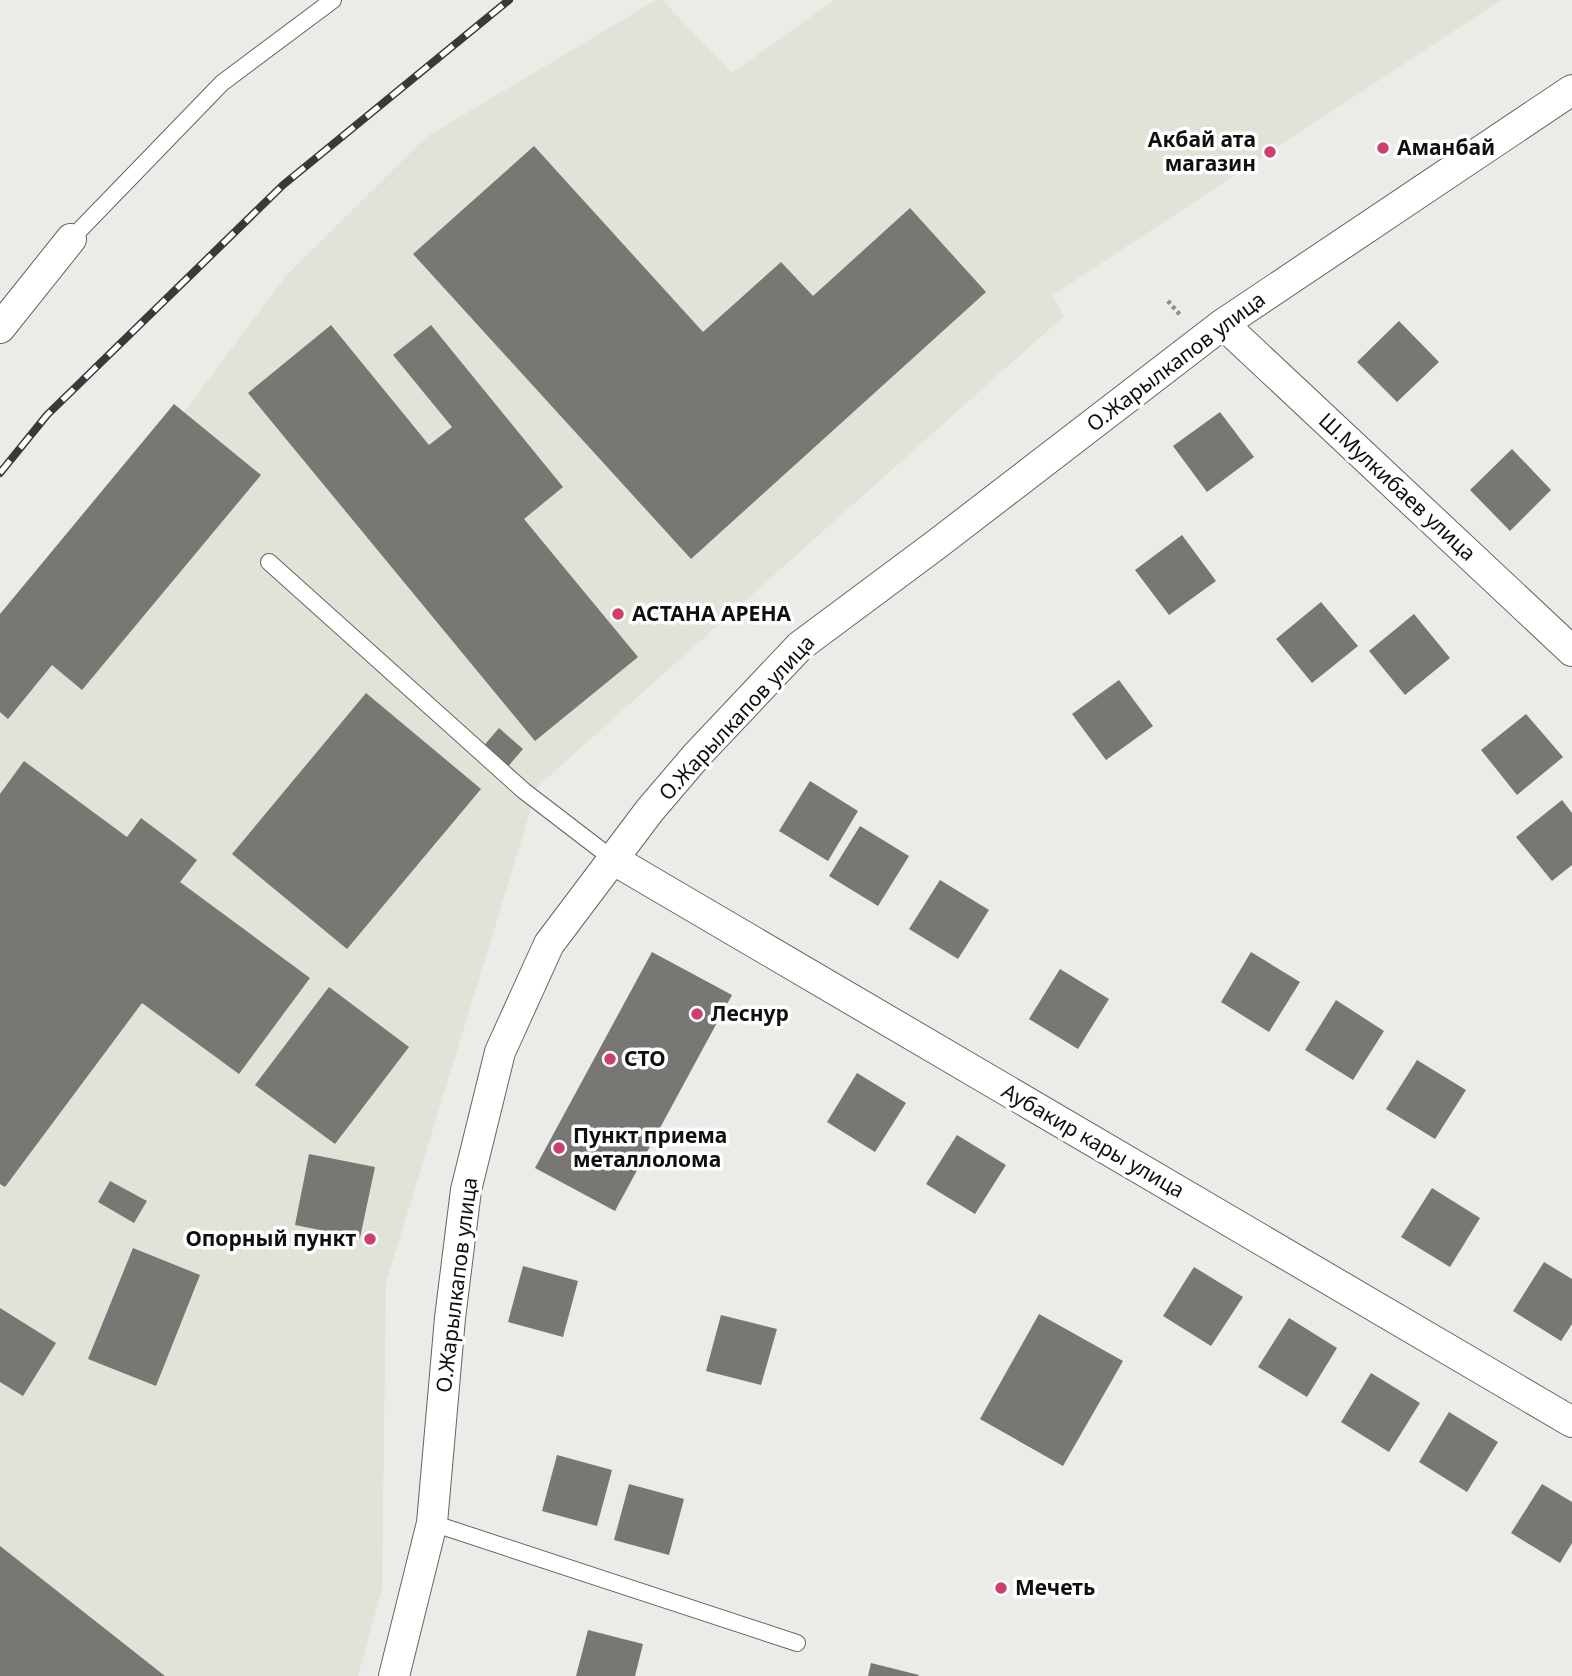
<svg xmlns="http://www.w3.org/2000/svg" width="1572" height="1676" viewBox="0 0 1572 1676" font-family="'Noto Sans',sans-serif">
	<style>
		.built { fill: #e0e3d8 }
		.building { fill: #787773 }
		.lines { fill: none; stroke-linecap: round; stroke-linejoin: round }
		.service-casing { stroke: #656662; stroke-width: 18 }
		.minor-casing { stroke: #656662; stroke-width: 32 }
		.path { stroke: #8d8e8b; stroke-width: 4.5; stroke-dasharray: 3.5 3.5; stroke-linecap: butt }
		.service { stroke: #fff; stroke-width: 16 }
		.minor { stroke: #fff; stroke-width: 30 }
		.rail-casing { stroke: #393a37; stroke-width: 8 }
		.rail { stroke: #fff; stroke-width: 5; stroke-dasharray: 16; stroke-linecap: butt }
		.poi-dot { fill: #cc3f70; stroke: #fff; stroke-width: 2.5 }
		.labels { text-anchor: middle; stroke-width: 7; stroke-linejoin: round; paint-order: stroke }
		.poi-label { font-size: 21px; font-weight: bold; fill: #0f100e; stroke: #fff; text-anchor: start }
		.street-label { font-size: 21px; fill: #0f100e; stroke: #fff }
	</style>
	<rect width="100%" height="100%" fill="#ebece8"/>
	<!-- built -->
	<path class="built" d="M656 0H662L732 73 834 0H1501L1053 295 1064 316 538 786 386 1283 382 1589 358 1676H0V629L188 407 285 277 426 137Z"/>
	<!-- building -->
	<path class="building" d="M534 146 703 332 781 262 813 296 910 208 986 292 691 559 413 254Z
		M1399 321 1439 362 1397 402 1357 362Z
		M331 325 429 445 452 427 393 355 431 325 563 487 524 519 638 657 535 741 248 393Z
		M174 404 261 475 82 690 52 665 8 719 0 712V614Z
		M1220 412 1254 457 1207 492 1173 446Z
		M1512 449 1551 490 1510 531 1470 490Z
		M1182 535 1216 581 1169 615 1135 570Z
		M1321 602 1358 646 1312 683 1276 639Z
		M1414 614 1450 658 1405 695 1369 651Z
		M1119 680 1153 726 1106 760 1072 714Z
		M366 693 481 789 347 949 232 854Z
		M1526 714 1563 757 1517 795 1481 750Z
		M499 728 523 749 505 770 481 749Z
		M24 761 127 837 141 818 197 860 180 882 310 978 239 1074 142 1003 5 1187 0 1184V794Z
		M810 781 858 811 828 861 779 831Z
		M1562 800 1572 813V865L1552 881 1516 837Z
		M860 826 909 856 878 906 829 876Z
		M940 880 989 910 958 959 909 929Z
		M652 952 732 995 615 1211 535 1168Z
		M1251 952 1300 982 1269 1032 1221 1002Z
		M1060 969 1109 999 1078 1049 1029 1019Z
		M329 987 409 1047 335 1144 255 1085Z
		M1336 1000 1384 1031 1353 1080 1305 1050Z
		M1417 1060 1466 1090 1435 1139 1386 1109Z
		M857 1073 906 1103 875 1152 827 1122Z
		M957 1135 1006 1165 975 1214 926 1184Z
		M309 1154 375 1167 360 1238 295 1225Z
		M110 1181 147 1201 134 1223 98 1202Z
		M1432 1188 1480 1218 1450 1267 1401 1237Z
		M133 1248 200 1275 156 1386 88 1359Z
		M1544 1262 1572 1279V1324L1561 1341 1513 1311Z
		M523 1266 578 1281 563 1337 508 1322Z
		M1194 1267 1243 1297 1211 1346 1163 1316Z
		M0 1308 56 1343 23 1396 0 1382Z
		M1039 1314 1123 1361 1063 1466 980 1419Z
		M721 1315 777 1329 761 1385 706 1371Z
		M1289 1318 1337 1348 1307 1397 1258 1367Z
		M1371 1373 1420 1403 1389 1452 1341 1422Z
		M1449 1412 1498 1442 1467 1492 1419 1462Z
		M557 1455 612 1470 597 1526 542 1511Z
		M629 1484 684 1499 669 1555 614 1540Z
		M1542 1484 1572 1502V1543L1560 1563 1511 1533Z
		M0 1546 165 1676H0Z
		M588 1630 643 1644 635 1676H576Z
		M871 1663 919 1675 918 1676H868Z"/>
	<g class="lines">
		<defs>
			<path id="service" d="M71 239 222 83 333 0
				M269 562 524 791 614 860
				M432 1523 797 1643"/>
			<path id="minor" d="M1223 324 1572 651
				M0 328 71 239
				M614 860 1572 1422
				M394 1676 432 1523 450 1318 466 1190 500 1052 549 944 650 810 697 755 800 646 937 544 1223 324 1572 90"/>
		</defs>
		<!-- service casing -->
		<use href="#service" class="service-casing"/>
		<!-- minor casing -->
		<use href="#minor" class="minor-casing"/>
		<!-- path -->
		<path class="path" d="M1168 301 1181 316"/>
		<!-- service -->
		<use href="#service" class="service"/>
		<!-- minor -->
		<use href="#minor" class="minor"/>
		<defs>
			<path id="rail" d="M0 473 47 415 283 185 509 0"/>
		</defs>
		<!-- rail casing -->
		<use href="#rail" class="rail-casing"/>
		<!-- rail -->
		<use href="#rail" class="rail"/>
	</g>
	<!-- markers -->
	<g class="poi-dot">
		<circle cx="1383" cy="148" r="7"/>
		<circle cx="1270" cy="152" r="7"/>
		<circle cx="618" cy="614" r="7"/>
		<circle cx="697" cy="1014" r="7"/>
		<circle cx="610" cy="1059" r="7"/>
		<circle cx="559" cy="1148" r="7"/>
		<circle cx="370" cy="1239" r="7"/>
		<circle cx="1001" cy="1588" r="7"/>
	</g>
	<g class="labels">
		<!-- poi labels -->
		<g class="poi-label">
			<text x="1256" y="147" text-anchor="end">Акбай ата<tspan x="1256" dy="24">магазин</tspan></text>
			<text x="1397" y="155">Аманбай</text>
			<text x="632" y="621">АСТАНА АРЕНА</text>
			<text x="711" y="1021">Леснур</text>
			<text x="624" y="1066">СТО</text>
			<text x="573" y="1143">Пункт приема<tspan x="573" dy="24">металлолома</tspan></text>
			<text x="356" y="1246" text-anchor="end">Опорный пункт</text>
			<text x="1015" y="1595">Мечеть</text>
		</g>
		<!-- street labels -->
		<g class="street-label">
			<text transform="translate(1176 362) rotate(-37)" y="7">О.Жарылкапов улица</text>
			<text transform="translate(1397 487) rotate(43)" y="7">Ш.Мулкибаев улица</text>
			<text transform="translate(737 718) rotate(-47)" y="7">О.Жарылкапов улица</text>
			<text transform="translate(1093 1141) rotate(30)" y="7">Аубакир кары улица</text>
			<text transform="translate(457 1285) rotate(-83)" y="7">О.Жарылкапов улица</text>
		</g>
	</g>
</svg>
